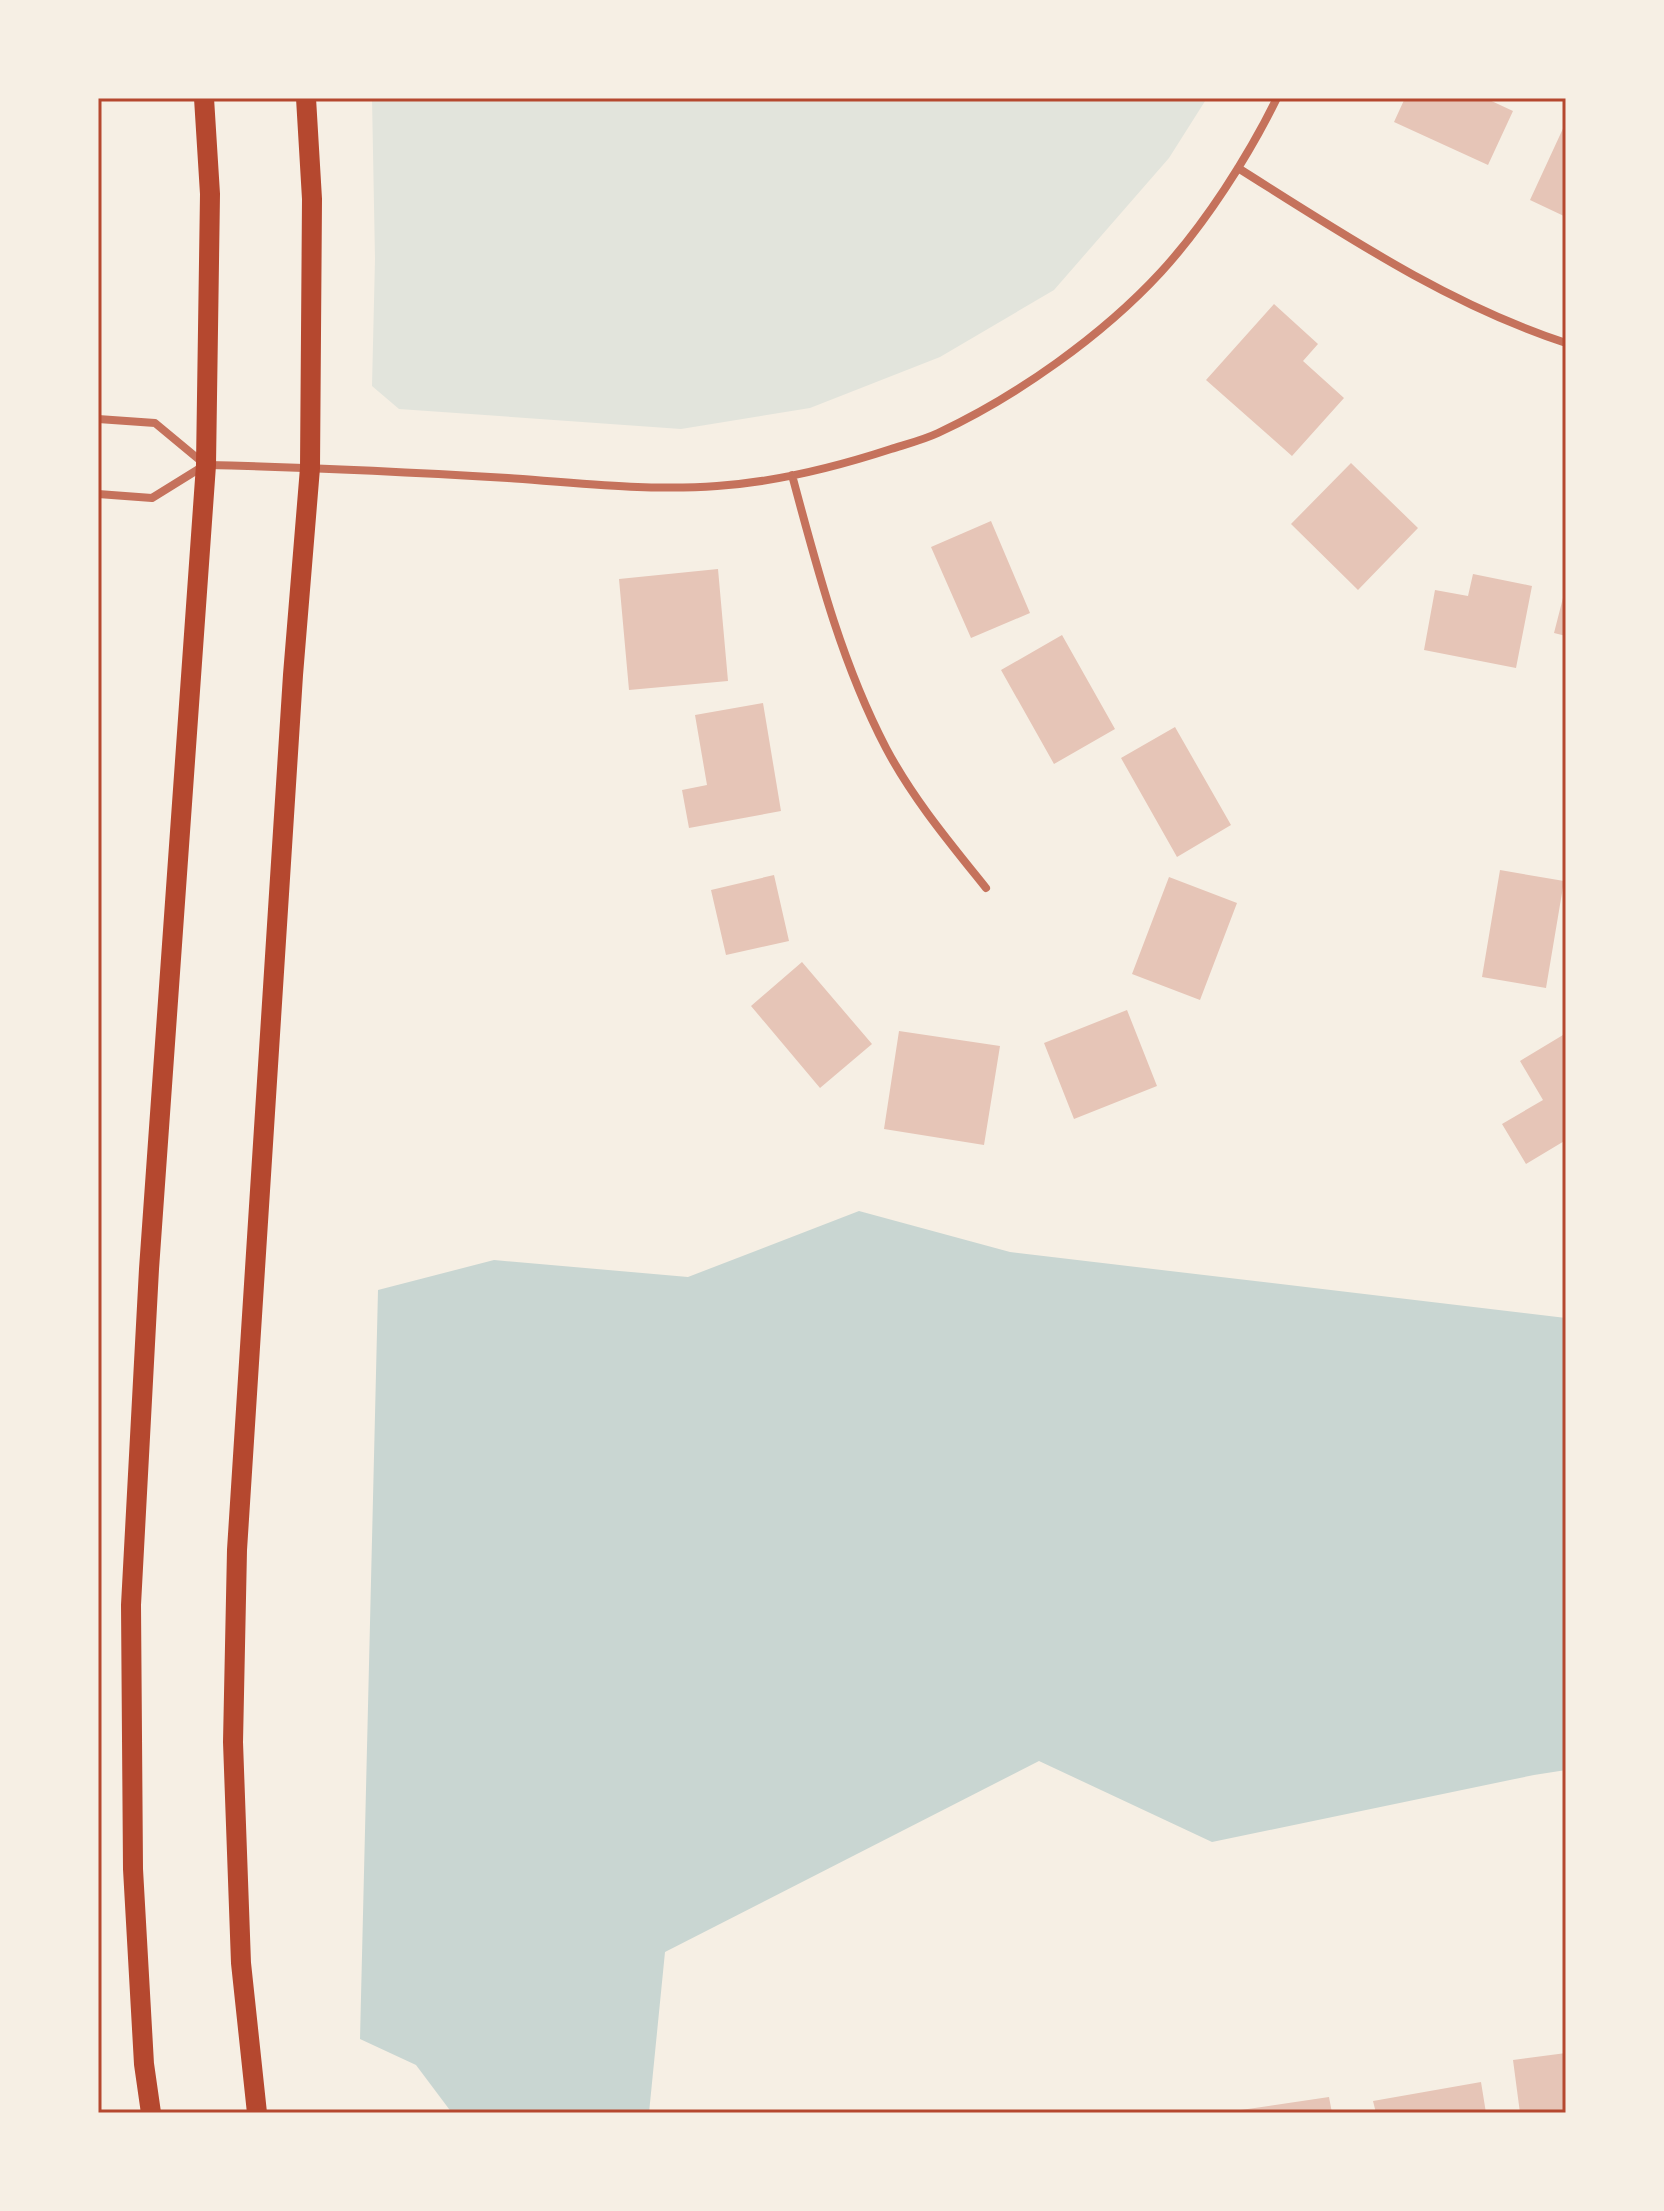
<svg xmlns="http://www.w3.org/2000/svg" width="1664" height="2211" viewBox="0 0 1664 2211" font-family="'Archivo Narrow',sans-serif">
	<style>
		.green { fill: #e2e4dc }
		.water { fill: #c9d6d2 }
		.building { fill: #e6c5b7 }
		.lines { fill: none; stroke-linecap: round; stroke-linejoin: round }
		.minor { stroke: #c5725c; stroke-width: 8 }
		.primary { stroke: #b5482f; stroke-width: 20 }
		.neatline { fill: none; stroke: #b5482f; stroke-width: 3 }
	</style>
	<rect width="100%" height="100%" fill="#f6efe4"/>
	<!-- green -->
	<path class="green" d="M372 98H1207L1169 158 1054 290 940 357 810 408 681 429 399 409 372 386 375 259Z"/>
	<!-- water -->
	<path class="water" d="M859 1211 1010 1252 1566 1318V1770L1534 1775 1212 1842 1039 1761 665 1952 649 2113H452L416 2065 360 2039 378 1290 494 1260 688 1277Z"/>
	<!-- building -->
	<path class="building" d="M1405 98H1485L1513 111 1488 165 1394 122Z
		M1566 122V217L1530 200Z
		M1274 304 1318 344 1303 361 1344 398 1292 456 1206 380Z
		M1351 463 1418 528 1358 590 1291 524Z
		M991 521 1030 613 971 638 931 547Z
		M718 569 728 681 629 690 619 579Z
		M1473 574 1532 586 1516 668 1424 650 1435 590 1468 596Z
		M1565 590H1566V636L1554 633Z
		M1062 635 1115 729 1054 764 1001 670Z
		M763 703 781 811 689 828 682 790 707 785 695 715Z
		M1175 727 1231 825 1177 857 1121 758Z
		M1500 870 1564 881 1546 988 1482 977Z
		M774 875 789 941 726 955 711 890Z
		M1169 877 1237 903 1200 1000 1132 974Z
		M802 962 872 1044 820 1088 751 1006Z
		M1127 1010 1157 1086 1074 1119 1044 1043Z
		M899 1031 1000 1046 984 1145 884 1129Z
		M1563 1035 1566 1040V1140L1526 1164 1502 1124 1543 1100 1520 1061Z
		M1566 2053V2113H1520L1513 2060Z
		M1481 2082 1486 2113H1376L1373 2101Z
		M1329 2097 1332 2113H1234V2111Z"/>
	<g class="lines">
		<!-- minor -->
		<path class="minor" d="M1238 168C1343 234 1447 304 1566 343
			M98 419 155 423 202 462
			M207 465C308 467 408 472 508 478 576 483 649 491 717 486 776 482 836 467 891 449 907 444 923 440 938 433 1017 396 1102 336 1161 272 1205 224 1248 157 1277 98
			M792 475C817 568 841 662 886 748 913 799 950 843 986 888
			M98 494 152 498 202 467"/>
		<!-- primary -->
		<path class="primary" d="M151 2113 144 2064 133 1869 131 1605 149 1269 206 465 210 194 204 98
			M257 2113 241 1963 233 1742 237 1550 293 675 310 468 312 199 306 98"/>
	</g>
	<!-- border -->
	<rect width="1664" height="2211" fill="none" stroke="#f6efe4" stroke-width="200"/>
	<rect x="100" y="100" width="1464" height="2011" class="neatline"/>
</svg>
